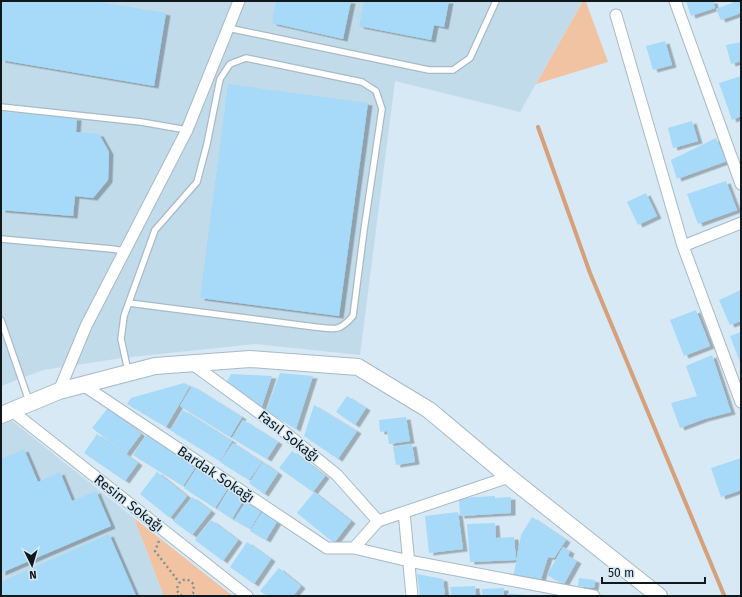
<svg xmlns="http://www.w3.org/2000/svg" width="742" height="597" viewBox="0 0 742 597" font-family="'Fira Sans',sans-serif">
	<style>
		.built { fill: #c2dbea }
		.green { fill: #f1c3a2 }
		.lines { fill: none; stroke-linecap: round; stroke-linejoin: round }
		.stream { stroke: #d6a078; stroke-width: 4 }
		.building { fill: #a7d9f8; filter: url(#shadow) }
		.lane-casing { stroke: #a8bac5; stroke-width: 8 }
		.street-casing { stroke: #a8bac5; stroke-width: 13 }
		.secondary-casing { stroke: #a8bac5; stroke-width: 18 }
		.path { stroke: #829098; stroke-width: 2.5; stroke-dasharray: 2 3; stroke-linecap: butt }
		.lane { stroke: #fff; stroke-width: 5.5 }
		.street { stroke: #fff; stroke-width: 11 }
		.secondary { stroke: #fff; stroke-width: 16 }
		.labels { text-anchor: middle; stroke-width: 3; stroke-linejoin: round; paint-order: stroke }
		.street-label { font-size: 14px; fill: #11181c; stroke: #d6e9f5 }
	</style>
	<defs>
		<filter id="shadow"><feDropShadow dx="4.5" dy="2.5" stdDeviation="0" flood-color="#0004"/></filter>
	</defs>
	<rect width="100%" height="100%" fill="#d6e9f5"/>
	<!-- built -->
	<path class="built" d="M1 1H583L520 112 395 81 360 355 255 344 122 358 43 370 1 386Z
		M11 420 134 518 164 596H1V425Z"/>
	<!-- green -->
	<path class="green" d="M583 1H589L586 2 608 62 536 84Z
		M134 518 233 596H164Z"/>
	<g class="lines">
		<!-- stream -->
		<path class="stream" d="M538 127 590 273 724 595"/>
	</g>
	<!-- building -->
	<path class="building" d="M1 1H93L166 13 154 86 1 60Z
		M276 1H351L343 39 272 23Z
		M364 1H449L444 27 434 25 431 40 359 26Z
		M686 1H713L715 8 691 16Z
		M737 1H741V13L721 20 716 9Z
		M665 41 672 65 653 70 646 46Z
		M741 42V61L731 64 726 45Z
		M741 76V116L732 120 719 83Z
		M228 84 368 103 339 316 200 298Z
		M1 112 77 118 76 132 99 134 109 152 108 180 93 198 75 196 73 216 1 210Z
		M692 121 698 141 673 148 668 128Z
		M716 138 727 161 677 179 671 160Z
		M726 181 737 210 698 224 687 194Z
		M646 193 657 216 638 225 627 202Z
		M741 290V321L730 325 719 300Z
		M696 310 710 346 684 356 670 320Z
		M741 332V365L730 336Z
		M712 355 731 412 704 419 680 428 671 403 697 396 686 366Z
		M280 373 313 376 296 429 266 411Z
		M231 374 272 376 261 409 225 385Z
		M184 383 190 386 166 427 127 404 131 398Z
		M192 386 242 417 230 437 180 406Z
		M347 396 366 408 355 425 336 412Z
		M314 405 357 431 338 459 304 436Z
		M108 408 141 434 126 454 92 428Z
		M183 410 232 441 220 461 170 430Z
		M406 417 410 441 389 444 387 431 380 432 379 420Z
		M243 420 278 442 267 459 232 438Z
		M97 434 138 463 125 481 84 453Z
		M146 435 196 466 183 486 133 455Z
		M233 443 262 462 249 480 220 462Z
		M412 444 415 462 396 465 393 447Z
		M24 449 38 482 60 472 72 501 96 491 111 526 1 573V459Z
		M292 451 325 476 313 492 279 468Z
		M741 458V490L721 497 711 468Z
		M263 462 278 473 264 494 249 483Z
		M196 469 228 488 215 508 184 488Z
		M157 472 187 496 170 518 140 494Z
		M229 489 244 499 232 519 217 509Z
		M314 492 351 521 334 543 297 513Z
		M495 496V498L511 497V513L460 516 459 498Z
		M192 497 211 511 192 535 173 521Z
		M247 500 262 510 250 529 234 520Z
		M263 511 278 520 266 540 250 531Z
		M458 512 463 549 429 553 425 516Z
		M532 517 566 540 554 558 548 557 540 582 513 578 521 535Z
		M211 520 238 540 223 561 195 540Z
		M495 523 496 538 514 537 516 560 470 562 467 524Z
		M109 534 136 596H1V582Z
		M247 542 271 559 254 584 230 567Z
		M563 547 570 551 568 556 577 561 564 584 547 575Z
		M279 568 301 586 293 596H267L260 591Z
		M417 574 443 579 445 596H420Z
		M579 578 595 580 594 588 578 586Z
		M475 586 476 596H451L450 587Z
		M504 588V596H482V589Z
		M507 593 524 595V596H507Z"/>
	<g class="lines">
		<defs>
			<path id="lane" d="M228 28 429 70H453L470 58 496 1
				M1 107 141 122 187 130
				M1 239 112 249 125 251
				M1 320 29 401
				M128 371 121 339 124 316 155 230 197 182 207 144 220 79 230 64 246 58 362 82 376 91 382 109 364 230 353 316C339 332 335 329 315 327L129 303"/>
			<path id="street" d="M675 1 741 184
				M616 15 683 246 741 402
				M683 246 741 223
				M191 363 276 425 337 475 378 521
				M83 385 327 548H354
				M59 391 86 326 187 130 239 1
				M12 411 247 596
				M509 477 378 521 354 548 409 561 594 596
				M404 512 412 596"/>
			<path id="secondary" d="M1 415 59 391 155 366 250 359 358 367 429 410 509 477 659 596"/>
		</defs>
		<!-- lane casing -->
		<use href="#lane" class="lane-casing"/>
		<!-- street casing -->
		<use href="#street" class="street-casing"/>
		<!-- secondary casing -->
		<use href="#secondary" class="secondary-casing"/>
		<!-- path -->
		<path class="path" d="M159 541 155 551 179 582
			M182 596 177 591C177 580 187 575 194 585L193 593 190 596"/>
		<!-- lane -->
		<use href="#lane" class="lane"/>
		<!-- street -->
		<use href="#street" class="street"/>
		<!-- secondary -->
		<use href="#secondary" class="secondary"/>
	</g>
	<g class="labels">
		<!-- street labels -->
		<g class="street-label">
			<text transform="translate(289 436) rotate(38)" y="5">Fasıl Sokağı</text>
			<text transform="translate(216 474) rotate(34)" y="5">Bardak Sokağı</text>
			<text transform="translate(129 503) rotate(38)" y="5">Resim Sokağı</text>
		</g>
	</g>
	<!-- border -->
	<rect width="742" height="597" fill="none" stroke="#11181c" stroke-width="4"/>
	<!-- north arrow -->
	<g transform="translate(32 565) rotate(175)" stroke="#d6e9f5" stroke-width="3" paint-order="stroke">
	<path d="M0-3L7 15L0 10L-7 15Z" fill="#11181c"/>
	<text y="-6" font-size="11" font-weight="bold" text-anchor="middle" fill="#11181c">N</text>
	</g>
	<!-- scale -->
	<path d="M602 577v6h103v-6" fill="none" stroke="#11181c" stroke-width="2"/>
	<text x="608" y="577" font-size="12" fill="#11181c" stroke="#d6e9f5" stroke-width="3" paint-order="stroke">50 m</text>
</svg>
